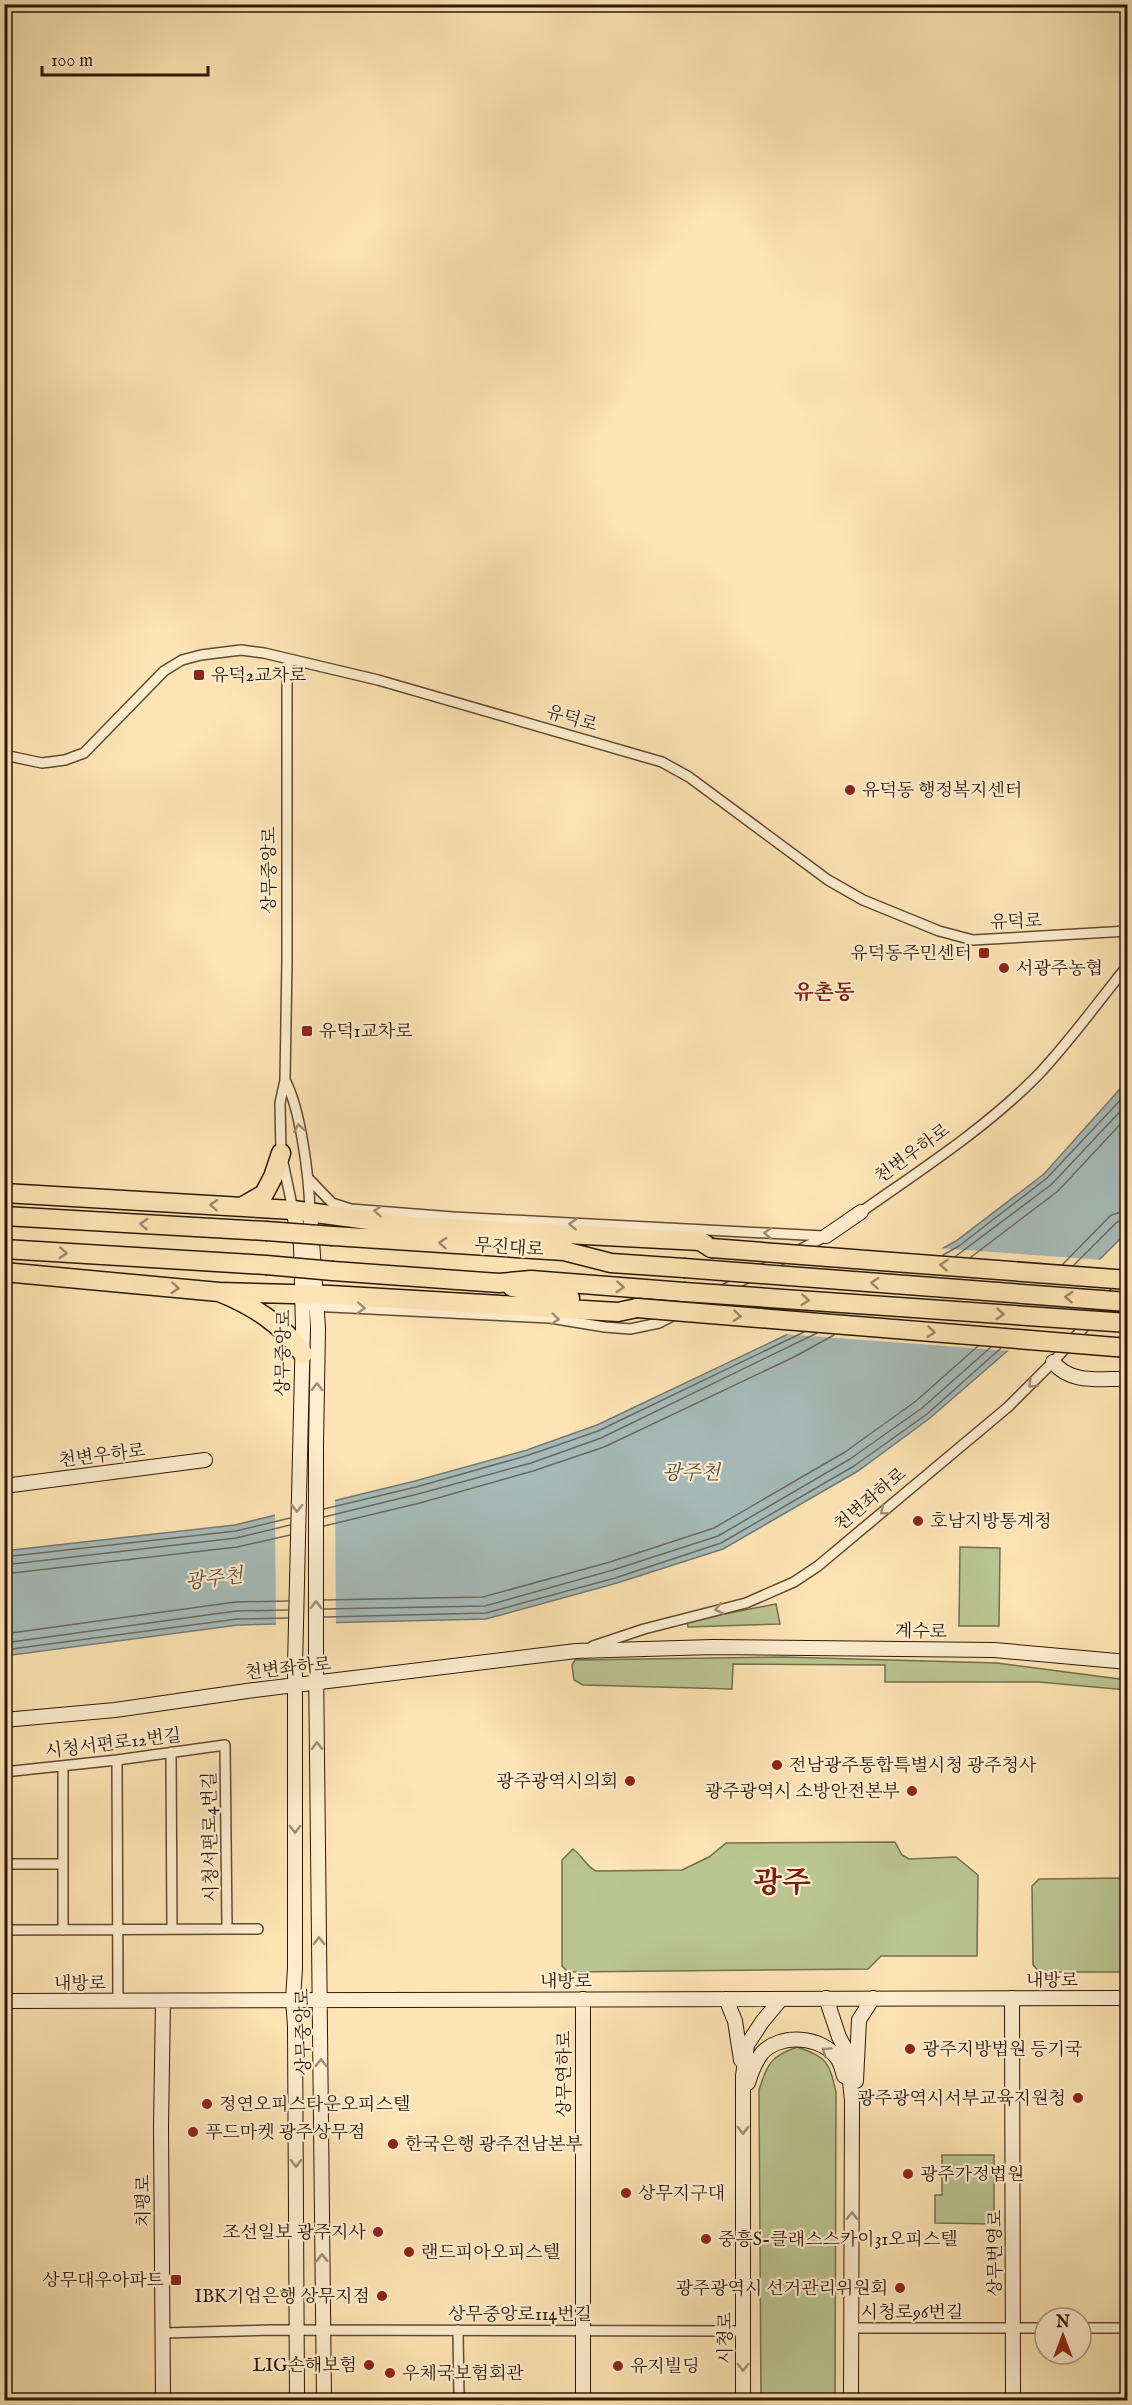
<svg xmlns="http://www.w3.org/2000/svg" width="1132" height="2405" viewBox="0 0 1132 2405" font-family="'IM FELL English','Noto Serif KR',serif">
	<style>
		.green { fill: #bac591; stroke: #746e4c; stroke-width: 1.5 }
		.water { fill: #a6bbb9; stroke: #767972; stroke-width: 1.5 }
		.pier { fill: #fde4b4 }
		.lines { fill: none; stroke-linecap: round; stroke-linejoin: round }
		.shore { stroke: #6a6960; stroke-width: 1.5 }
		.street-casing { stroke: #614a33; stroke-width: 12 }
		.secondary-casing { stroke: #2d1708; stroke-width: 16 }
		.highway-casing { stroke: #2d1708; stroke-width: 21 }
		.street { stroke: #feedce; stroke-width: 9 }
		.secondary { stroke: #feedce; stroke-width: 14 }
		.highway { stroke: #fde4b4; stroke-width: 18 }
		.highway-bridge-casing { stroke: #2d1708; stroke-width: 21; stroke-linecap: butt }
		.highway-bridge { stroke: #fde4b4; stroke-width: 18 }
		.oneway { stroke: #a08d75 }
		.oneway2 { stroke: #9f8867 }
		.poi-dot { fill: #8f2418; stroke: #feedce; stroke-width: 2 }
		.labels { text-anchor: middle; stroke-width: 4.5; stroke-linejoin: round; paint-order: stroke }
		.poi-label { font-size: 18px; fill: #2d1708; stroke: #feedce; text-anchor: start }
		.street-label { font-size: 18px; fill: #2d1708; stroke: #feedce }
		.water-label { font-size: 20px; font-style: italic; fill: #575046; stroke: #feedce }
		.quarter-label { font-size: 21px; font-weight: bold; fill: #7a1f14; stroke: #feedce }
		.town-label { font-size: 30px; font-weight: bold; fill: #7a1f14; stroke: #feedce }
	</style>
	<rect width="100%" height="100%" fill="#fde4b4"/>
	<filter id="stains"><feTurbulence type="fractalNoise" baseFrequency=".00333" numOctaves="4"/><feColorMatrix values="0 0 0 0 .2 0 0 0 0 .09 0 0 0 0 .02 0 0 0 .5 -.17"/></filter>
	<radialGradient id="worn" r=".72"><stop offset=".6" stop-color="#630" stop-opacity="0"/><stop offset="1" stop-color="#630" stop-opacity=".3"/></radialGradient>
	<!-- green -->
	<path class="green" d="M960 1547 1000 1548 999 1626H959Z
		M776 1604 780 1624 688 1627 687 1621Z
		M784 1657 997 1663 1127 1680V1690L1039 1682H885V1665L733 1664 732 1689 583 1685 574 1680 572 1665 575 1660Z
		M895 1842 902 1855 909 1859 956 1857 978 1875 977 1956H881L868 1969 568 1972 562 1966V1860L573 1849C583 1856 586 1867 596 1871L682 1870 709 1857 726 1843Z
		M1127 1878V1972H1040L1033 1965 1032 1886 1039 1879Z
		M797 2047C828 2058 829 2062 836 2092L835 2400H761L759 2090C767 2064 771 2056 797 2047Z
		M942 2155H994V2224L935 2223V2195H942Z"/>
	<!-- water -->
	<path class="water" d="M1127 1081 1128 1229 1121 1238 1012 1347 930 1418 858 1471 723 1549 617 1583 486 1619 238 1625 5 1656 4 1551 235 1525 415 1481 527 1450 597 1425 784 1336 956 1241 1044 1174Z"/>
	<!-- pier -->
	<path class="pier" d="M937 1248 1103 1260 1012 1351 782 1334Z
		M335 1497 336 1625 276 1627 275 1512Z"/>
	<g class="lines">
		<!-- shore -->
		<path class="shore" d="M943 1255 959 1246 1047 1178 1128 1092
			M956 1256 1052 1184 1128 1103
			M971 1257 1058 1191 1128 1116
			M1063 1264 1111 1215 1128 1210
			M1074 1265 1117 1222 1128 1219
			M324 1509 416 1487 529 1455 598 1431 804 1332
			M324 1517 418 1494 531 1463 601 1438 817 1333
			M324 1526 420 1503 533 1471 604 1447 794 1357 834 1335
			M4 1557 236 1531 290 1518
			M4 1565 236 1538 290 1525
			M4 1574 237 1547 290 1535
			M324 1600 483 1597 610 1562 714 1528 845 1452 916 1401 978 1346
			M324 1609 485 1606 613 1570 718 1536 850 1459 922 1408 991 1347
			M324 1617 486 1613 615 1578 721 1543 854 1466 927 1414 1001 1348
			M4 1634 235 1602 288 1601
			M4 1643 236 1611 288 1610
			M4 1650 237 1619 288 1618"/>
		<defs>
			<path id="street" d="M287 659V960L285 1080 280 1103 281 1153 293 1210
				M4 755 42 763 65 760 84 753 164 671 182 660 201 655 241 650 264 653 378 680 662 762 689 777 828 880 863 900 939 931 973 940 1128 931
				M285 1080C301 1110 309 1177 310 1212
				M308 1178 334 1205
				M332 1203 351 1209 453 1217 824 1236
				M861 1212C922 1169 986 1128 1038 1075 1070 1041 1098 1002 1128 965
				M761 1270 826 1236
				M721 1291 749 1277
				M311 1306 550 1318 605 1327 630 1329 659 1323 709 1297
				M593 1646 644 1629 746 1603 794 1582 818 1566 1008 1407 1053 1362 1126 1280
				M171 1752 172 1929
				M117 1760 118 2001
				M63 1767V1930
				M4 1772 117 1760 225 1745 227 1929 4 1930
				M4 1864H63
				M227 1929H258
				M850 2328H1045
				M1081 2328H1128
				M458 2330 459 2400
				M163 2333 272 2330 743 2331"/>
			<path id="secondary" d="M293 1210 301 1245 303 1328 295 1666V1968L293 1999 295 2026 297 2400
				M310 1212 318 1328 316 1446V1663L324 2400
				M826 1236 861 1212
				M1053 1362C1071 1385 1102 1378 1128 1379
				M4 1486 205 1460
				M4 1720 115 1710 254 1690 576 1651 713 1647 994 1650 1128 1662
				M826 1998 839 2037 847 2052 852 2101 851 2400
				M1012 1998 1013 2400
				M726 1999 735 2021 741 2060
				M4 2001 1128 1998
				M163 2001 161 2127 163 2400
				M856 2081 859 2020 873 1998
				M748 2083C751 2073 755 2062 762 2053 780 2033 822 2036 837 2058 841 2063 842 2070 844 2076
				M583 2400V1999
				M743 2400V2076L747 2045 762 2022 781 1999"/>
			<path id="highway" d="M4 1193 293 1210 413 1226 700 1241 711 1248
				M243 1206 264 1194 273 1177 281 1153
				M4 1216 266 1231
				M333 1236 564 1251 611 1263 684 1268
				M4 1249 266 1265
				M333 1271 499 1283 531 1280 684 1292
				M4 1272 219 1292C250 1304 284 1325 303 1354
				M512 1287 570 1298
				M219 1292 330 1295 618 1312 637 1308"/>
		</defs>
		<!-- street casing -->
		<use href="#street" class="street-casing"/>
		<!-- secondary casing -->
		<use href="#secondary" class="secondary-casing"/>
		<!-- highway casing -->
		<use href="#highway" class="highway-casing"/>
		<!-- street -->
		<use href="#street" class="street"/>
		<!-- secondary -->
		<use href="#secondary" class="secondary"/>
		<!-- highway -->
		<use href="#highway" class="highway"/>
		<defs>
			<path id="highway-bridge" d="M266 1231 333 1236
				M711 1248 1128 1280
				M266 1265 333 1271
				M684 1268 1128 1302
				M684 1292 1128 1323
				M637 1308 1128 1348"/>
		</defs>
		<!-- highway-bridge casing -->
		<use href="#highway-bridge" class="highway-bridge-casing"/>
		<!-- highway-bridge -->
		<use href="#highway-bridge" class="highway-bridge"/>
	</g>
	<!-- one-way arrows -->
	<defs><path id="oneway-chevron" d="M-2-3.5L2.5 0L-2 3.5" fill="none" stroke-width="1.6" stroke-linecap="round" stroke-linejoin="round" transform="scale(1.5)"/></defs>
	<g class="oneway">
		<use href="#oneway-chevron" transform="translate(299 1128) rotate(-100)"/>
		<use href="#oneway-chevron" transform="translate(378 1211) rotate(-175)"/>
		<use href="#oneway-chevron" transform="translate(573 1224) rotate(-177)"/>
		<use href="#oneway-chevron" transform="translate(768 1233) rotate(-177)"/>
		<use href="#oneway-chevron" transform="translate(361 1308) rotate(3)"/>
		<use href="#oneway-chevron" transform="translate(555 1319) rotate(6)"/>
		<use href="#oneway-chevron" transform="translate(1032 1384) rotate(136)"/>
		<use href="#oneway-chevron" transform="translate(317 1387) rotate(-89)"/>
		<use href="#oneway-chevron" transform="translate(297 1508) rotate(91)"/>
		<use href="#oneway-chevron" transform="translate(884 1511) rotate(140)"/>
		<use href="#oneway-chevron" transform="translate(316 1605) rotate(-90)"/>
		<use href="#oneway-chevron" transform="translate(719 1609) rotate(167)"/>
		<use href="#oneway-chevron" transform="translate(317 1746) rotate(-91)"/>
		<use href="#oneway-chevron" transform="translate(295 1829) rotate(90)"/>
		<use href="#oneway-chevron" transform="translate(319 1941) rotate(-91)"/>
		<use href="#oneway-chevron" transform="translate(826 2051) rotate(-146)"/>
		<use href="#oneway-chevron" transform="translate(321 2063) rotate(-91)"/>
		<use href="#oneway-chevron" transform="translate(743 2130) rotate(90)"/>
		<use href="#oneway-chevron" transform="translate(296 2163) rotate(90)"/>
		<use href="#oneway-chevron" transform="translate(852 2216) rotate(-89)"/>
		<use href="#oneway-chevron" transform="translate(322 2258) rotate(-90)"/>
		<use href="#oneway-chevron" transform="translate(743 2367) rotate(90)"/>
	</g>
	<g class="oneway2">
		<use href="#oneway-chevron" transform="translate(214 1205) rotate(-177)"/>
		<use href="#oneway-chevron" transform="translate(144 1224) rotate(-177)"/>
		<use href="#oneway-chevron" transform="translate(443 1243) rotate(-176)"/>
		<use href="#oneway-chevron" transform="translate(63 1253) rotate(3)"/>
		<use href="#oneway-chevron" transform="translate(944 1265) rotate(-176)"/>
		<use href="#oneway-chevron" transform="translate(875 1283) rotate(-176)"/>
		<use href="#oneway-chevron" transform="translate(620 1287) rotate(4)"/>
		<use href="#oneway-chevron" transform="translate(175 1288) rotate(5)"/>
		<use href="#oneway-chevron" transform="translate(1069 1297) rotate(-176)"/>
		<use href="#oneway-chevron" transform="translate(805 1300) rotate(4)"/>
		<use href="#oneway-chevron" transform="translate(1000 1314) rotate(4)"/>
		<use href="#oneway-chevron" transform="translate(737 1316) rotate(5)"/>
		<use href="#oneway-chevron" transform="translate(931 1332) rotate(5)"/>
	</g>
	<!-- markers -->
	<g class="poi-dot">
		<rect x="193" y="669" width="12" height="12" rx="3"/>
		<circle cx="850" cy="790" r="6"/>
		<rect x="978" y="947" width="12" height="12" rx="3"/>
		<circle cx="1004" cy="968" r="6"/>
		<rect x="301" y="1025" width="12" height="12" rx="3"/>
		<circle cx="918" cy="1521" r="6"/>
		<circle cx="777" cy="1765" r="6"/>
		<circle cx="630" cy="1781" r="6"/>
		<circle cx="912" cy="1791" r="6"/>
		<circle cx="910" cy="2049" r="6"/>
		<circle cx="1078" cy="2098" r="6"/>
		<circle cx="207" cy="2104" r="6"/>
		<circle cx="193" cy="2132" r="6"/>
		<circle cx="393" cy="2144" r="6"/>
		<circle cx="908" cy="2174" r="6"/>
		<circle cx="626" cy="2193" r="6"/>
		<circle cx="378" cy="2232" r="6"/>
		<circle cx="706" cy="2239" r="6"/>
		<circle cx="409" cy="2252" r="6"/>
		<rect x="170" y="2274" width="12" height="12" rx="3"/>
		<circle cx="900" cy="2288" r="6"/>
		<circle cx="382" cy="2296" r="6"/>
		<circle cx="369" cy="2365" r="6"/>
		<circle cx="618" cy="2366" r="6"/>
		<circle cx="390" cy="2373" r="6"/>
	</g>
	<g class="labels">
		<!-- poi labels -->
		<g class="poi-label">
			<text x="211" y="681">유덕2교차로</text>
			<text x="862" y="796">유덕동 행정복지센터</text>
			<text x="972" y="959" text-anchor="end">유덕동주민센터</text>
			<text x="1016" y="974">서광주농협</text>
			<text x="319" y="1037">유덕1교차로</text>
			<text x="930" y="1527">호남지방통계청</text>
			<text x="789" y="1771">전남광주통합특별시청 광주청사</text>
			<text x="618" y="1787" text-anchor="end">광주광역시의회</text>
			<text x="900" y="1797" text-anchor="end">광주광역시 소방안전본부</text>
			<text x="922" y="2055">광주지방법원 등기국</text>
			<text x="1066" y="2104" text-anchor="end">광주광역시서부교육지원청</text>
			<text x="219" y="2110">정연오피스타운오피스텔</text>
			<text x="205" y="2138">푸드마켓 광주상무점</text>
			<text x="405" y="2150">한국은행 광주전남본부</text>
			<text x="920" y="2180">광주가정법원</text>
			<text x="638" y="2199">상무지구대</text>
			<text x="366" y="2238" text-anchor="end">조선일보 광주지사</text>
			<text x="718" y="2245">중흥S-클래스스카이31오피스텔</text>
			<text x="421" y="2258">랜드피아오피스텔</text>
			<text x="164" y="2286" text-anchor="end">상무대우아파트</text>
			<text x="888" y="2294" text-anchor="end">광주광역시 선거관리위원회</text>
			<text x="370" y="2302" text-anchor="end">IBK기업은행 상무지점</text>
			<text x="357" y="2371" text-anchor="end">LIG손해보험</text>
			<text x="630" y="2372">유지빌딩</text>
			<text x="402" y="2379">우체국보험회관</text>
		</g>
		<!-- street labels -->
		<g class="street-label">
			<text transform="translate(572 718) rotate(16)" y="6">유덕로</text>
			<text transform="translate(269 870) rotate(-90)" y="6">상무중앙로</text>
			<text transform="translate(1016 921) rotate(-2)" y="6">유덕로</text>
			<text transform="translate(912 1153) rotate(-36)" y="6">천변우하로</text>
			<text transform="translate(509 1247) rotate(4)" y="6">무진대로</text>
			<text transform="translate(283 1353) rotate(-89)" y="6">상무중앙로</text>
			<text transform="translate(102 1455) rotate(-7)" y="6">천변우하로</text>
			<text transform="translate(870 1499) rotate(-40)" y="6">천변좌하로</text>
			<text transform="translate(921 1631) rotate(1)" y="6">계수로</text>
			<text transform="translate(288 1668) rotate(-6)" y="6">천변좌하로</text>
			<text transform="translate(113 1743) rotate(-7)" y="6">시청서편로12번길</text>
			<text transform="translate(210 1837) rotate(-91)" y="6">시청서편로4번길</text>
			<text x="1052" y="1986">내방로</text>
			<text x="566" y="1987">내방로</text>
			<text x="80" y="1989">내방로</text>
			<text transform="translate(303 2032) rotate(-91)" y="6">상무중앙로</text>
			<text transform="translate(564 2074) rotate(-90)" y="6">상무연하로</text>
			<text transform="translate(143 2201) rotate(-90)" y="6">치평로</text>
			<text transform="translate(995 2253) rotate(-90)" y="6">상무번영로</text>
			<text x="912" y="2318">시청로96번길</text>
			<text x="520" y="2320">상무중앙로114번길</text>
			<text transform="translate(725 2338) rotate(-90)" y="6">시청로</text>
		</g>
		<!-- water labels -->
		<g class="water-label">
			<text x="691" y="1479">광주천</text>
			<text transform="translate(214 1578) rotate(-7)" y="7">광주천</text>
		</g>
		<!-- quarter labels -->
		<g class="quarter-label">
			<text x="824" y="999">유촌동</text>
		</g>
		<!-- town labels -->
		<g class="town-label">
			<text x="782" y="1892">광주</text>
		</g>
	</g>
	<!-- margin -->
	<rect width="1132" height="2405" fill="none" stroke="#fde4b4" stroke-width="24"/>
	<rect x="6" y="6" width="1120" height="2393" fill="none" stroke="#2d1708" stroke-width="3"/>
	<rect x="12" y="12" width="1108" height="2381" fill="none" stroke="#2d1708" stroke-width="1.5"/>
	<!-- north arrow -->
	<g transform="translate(1063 2336)"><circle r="28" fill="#feedce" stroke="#aa977f" stroke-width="1.5"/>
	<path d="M0-4.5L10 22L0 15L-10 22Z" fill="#8f2418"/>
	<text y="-9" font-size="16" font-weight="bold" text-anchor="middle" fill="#2d1708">N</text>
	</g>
	<!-- scale -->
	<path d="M42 66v9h166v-9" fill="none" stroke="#2d1708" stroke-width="3"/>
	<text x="51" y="66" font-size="18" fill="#2d1708" stroke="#feedce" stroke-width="4.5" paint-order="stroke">100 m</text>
	<rect width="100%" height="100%" filter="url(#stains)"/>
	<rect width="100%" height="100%" fill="url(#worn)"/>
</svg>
